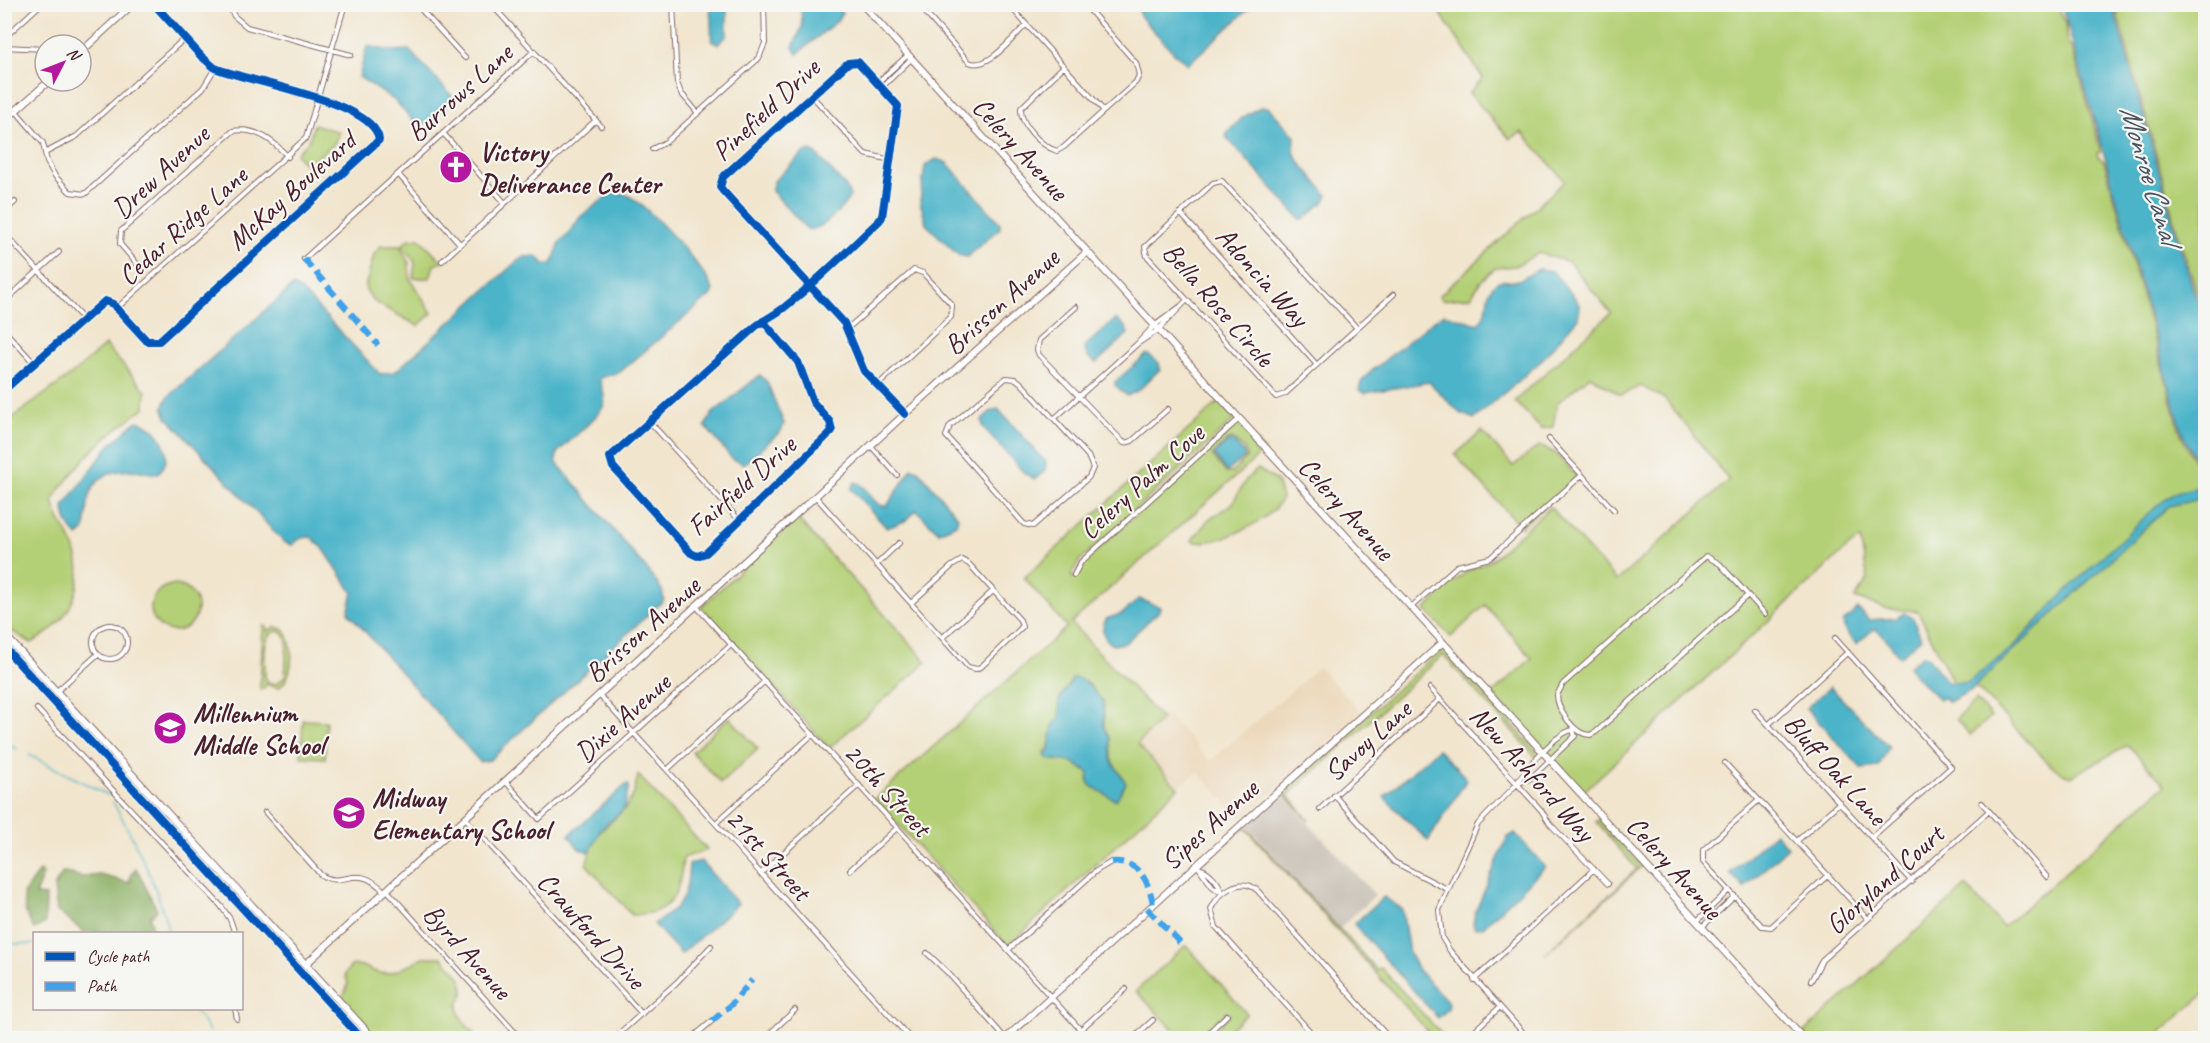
<svg xmlns="http://www.w3.org/2000/svg" width="2210" height="1043" viewBox="0 0 2210 1043" font-family="Caveat,sans-serif">
	<style>
		.built { fill: #ecd8ba }
		.industrial { fill: #cbc3b8 }
		.green { fill: #b4d076; stroke: #7f7850; stroke-width: 1.5; fill-rule: evenodd }
		.forest { fill: #8fb267; stroke: #6c6849; stroke-width: 1.5 }
		.water { fill: #4bb4c9; stroke: #4a6a7a; stroke-width: 1.5 }
		.lines { fill: none; stroke-linecap: round; stroke-linejoin: round }
		.stream { stroke: #4bb4c9; stroke-width: 1.5 }
		.street-casing { stroke: #846464; stroke-width: 6 }
		.secondary-casing { stroke: #846464; stroke-width: 8 }
		.primary-casing { stroke: #846464; stroke-width: 8 }
		.street { stroke: #fff; stroke-width: 4 }
		.secondary { stroke: #fff; stroke-width: 6 }
		.primary { stroke: #fff; stroke-width: 6 }
		.quiet { stroke: #40a2eb; stroke-width: 6; stroke-dasharray: 12 6; stroke-linecap: butt }
		.cycleway-casing { stroke: #f6f6f2; stroke-width: 11 }
		.cycleway { stroke: #0057b8; stroke-width: 8 }
		.labels { text-anchor: middle; stroke-width: 4.5; stroke-linejoin: round; paint-order: stroke }
		.street-label { font-size: 28px; fill: #4a1f2b; stroke: #f6f6f2 }
		.poi-label { font-size: 28px; font-weight: bold; fill: #4a1f2b; stroke: #f6f6f2; text-anchor: start }
		.water-label { font-size: 30px; font-style: italic; fill: #4a5362; stroke: #f6f6f2 }
	</style>
	<rect width="100%" height="100%" fill="#f6f6f2"/>
	<filter id="ink" filterUnits="userSpaceOnUse"><feTurbulence type="fractalNoise" baseFrequency=".0167" numOctaves="2"/><feDisplacementMap in="SourceGraphic" scale="12" xChannelSelector="R" yChannelSelector="G"/><feConvolveMatrix kernelMatrix="1 2 1 2 8 2 1 2 1" color-interpolation-filters="sRGB"/></filter>
	<filter id="wash" filterUnits="userSpaceOnUse"><feTurbulence type="fractalNoise" baseFrequency=".008" numOctaves="4" result="noise"/><feDisplacementMap in="SourceGraphic" scale="24" xChannelSelector="R" yChannelSelector="G"/><feGaussianBlur stdDeviation="1.35" result="paint"/><feColorMatrix in="noise" values="0 0 0 0 0 0 0 0 0 0 0 0 0 0 0 0 0 1.4 0 .05"/><feComposite in="paint" operator="in"/></filter>
	<g filter="url(#wash)">
		<rect width="100%" height="100%" fill="#f1e5cd"/>
		<!-- built -->
		<path class="built" d="M1319 667 1362 713 1242 820 1198 772 1178 788 1137 744 1167 714 1210 761Z"/>
		<!-- industrial -->
		<path class="industrial" d="M1281 794 1375 895 1340 928 1246 824Z"/>
		<!-- green -->
		<path class="green" d="M1435 5H2057L2066 24 2067 40 2073 51 2101 152 2097 153 2098 157 2104 161 2181 435 2197 467 2205 503V994L2154 1038H1806L1802 1034 1966 886 2003 927 2165 785 2128 745 2070 777 2050 765 1977 688 1955 687 1918 611 1887 609 1855 598 1868 579 1860 539 1847 548 1582 793 1492 694 1532 658 1485 605 1451 637 1425 610 1446 588 1469 570 1491 560 1550 507 1617 581 1729 480 1665 399 1641 386 1621 395 1590 376 1557 403 1553 427 1541 429 1515 401 1611 313 1569 262 1539 253 1515 266 1495 268 1480 282 1471 297 1443 300 1439 296 1565 181 1522 132 1510 139 1469 93 1483 78Z
			M2117 5H2205V317L2177 230 2118 16Z
			M314 124 339 132 334 144 307 166 296 154 309 140Z
			M419 238 443 262 434 265 430 278H413L415 262 402 246 407 240Z
			M381 246H400L409 263 410 279 432 313 418 326 373 301 365 288 374 254Z
			M105 345 146 391 145 408C104 436 82 458 53 499 55 519 69 531 75 550 88 589 66 625 31 643L5 627V411L12 418 76 371Z
			M1219 402 1235 419 1080 560 1071 576 1075 578 1083 563 1238 422 1264 451 1071 623 1162 719 1137 744 1178 788 1008 946 875 799 1067 627 1024 578ZM1233 439 1245 450 1247 457 1232 473H1226L1212 455 1227 440ZM1073 678 1090 685 1104 705V727L1110 739 1111 760 1126 783 1116 800 1091 786 1088 782 1089 773 1072 762 1054 760 1045 751 1048 750 1055 722 1060 718 1059 700Z
			M1482 431 1513 466 1539 446 1556 453 1577 477 1521 527 1455 455Z
			M1258 469 1277 481 1282 498C1271 521 1219 545 1194 542L1192 540 1209 519 1232 504 1246 480Z
			M797 518 927 662 829 748 701 607Z
			M151 608a23 23 0 1 1 46 0a23 23 0 1 1-46 0Z
			M263 626 267 627V631L275 627 283 629C296 640 294 680 278 688L265 684 264 689H260ZM278 631 284 634 287 642 285 677 276 684 268 682 265 676C266 662 260 633 278 631Z
			M1443 648 1541 756 1536 757 1443 655 1288 795 1309 821 1282 792Z
			M1976 700 1991 717 1970 735 1956 719Z
			M729 717 758 749 721 783 692 752Z
			M303 720 326 721 325 758 301 757Z
			M638 775 707 850 683 858C680 894 673 914 632 915L586 864 596 836 625 809 634 794Z
			M1599 819 1642 866 1545 954 1637 869 1596 822Z
			M1244 825 1377 970 1381 968 1445 1038H1434L1245 827 1203 863Z
			M1186 945 1247 1014 1219 1038H1206L1230 1015 1226 1012 1200 1038H1182L1136 991Z
			M424 957H442C450 966 467 979 463 993 462 1000 456 1002 459 1011 461 1022 468 1026 474 1034L472 1038H376L342 1000 348 984 345 974 351 966C364 963 368 970 379 973 394 976 411 963 424 957Z"/>
		<!-- forest -->
		<path class="forest" d="M136 868 157 910 150 917 152 926 145 933 84 932 57 911 54 887 63 872 82 877 100 875 130 883V876Z
			M39 871 43 874 35 895 46 896 45 923 34 929 26 914 23 894Z"/>
		<!-- water -->
		<path class="water" d="M710 5H727V36L718 44 712 41Z
			M801 5H836L842 12 837 21 797 54 793 47 802 27Z
			M1143 5V4L1253 5 1188 64 1177 56 1141 17 1139 12Z
			M2062 5H2115L2116 17 2176 233 2205 326V498L2169 506 1970 691 1949 702 1944 698 1939 699 1914 675 1909 666 1922 656H1927L1947 682 1967 683 2014 646 2067 590 2158 505 2176 492 2204 486 2199 466 2183 435Z
			M367 46 391 51 409 50 452 96 451 101 423 125 418 126 394 100 359 77Z
			M1260 107H1268L1295 136 1294 152 1298 160 1327 195 1325 201 1304 219H1300L1227 138 1226 134 1242 118Z
			M809 151 815 153 846 187 850 196C843 208 821 233 807 229L772 191 773 182 803 153Z
			M936 159 947 163 1000 223V228L967 257 958 255 926 224 920 201 925 166Z
			M613 192C619 193 627 194 631 197 654 213 702 265 713 290L711 295 620 372 600 378C600 388 607 395 604 405 599 417 567 443 557 453L556 462 649 572 662 590 664 600 490 760 480 762 348 612 353 593 323 548 311 537 301 538 292 545 284 542 167 417 163 407 168 397 293 286 302 291 380 374 395 372 516 262 524 257 537 256 544 264H552L560 242 568 235 580 217Z
			M1539 269 1552 271 1576 299 1580 307 1578 318 1540 362 1474 419 1460 413 1429 382 1365 393 1359 390 1361 382 1369 373 1437 318 1444 314 1478 324C1492 311 1483 292 1496 283 1502 278 1507 282 1514 281 1523 280 1531 273 1539 269Z
			M1116 319 1126 327 1128 334 1096 363 1087 356 1084 347Z
			M1147 354 1159 363 1160 369 1139 390 1127 396 1115 385V382Z
			M760 375 767 382 784 424 781 431 744 464 732 459 705 426 713 413Z
			M998 409 1046 462 1045 471 1035 479 1025 474 983 427 982 420 990 412Z
			M137 421C158 424 180 459 156 474 130 467 96 467 89 498 87 509 87 520 84 531L78 536C69 529 64 517 64 506L109 446Z
			M1229 441H1233L1243 452 1245 457 1227 472 1214 455Z
			M912 468 918 470 958 517 956 524 939 532 916 510 907 520 887 528 851 489 855 482C869 485 871 507 887 506Z
			M1139 599 1160 607 1159 611 1125 643 1113 645C1103 638 1100 631 1106 619L1123 613Z
			M1858 609 1869 620 1896 618 1904 613 1913 618 1921 638 1900 657 1882 634 1874 629 1856 644 1845 631 1843 622Z
			M1073 678C1088 678 1092 692 1103 700L1104 727 1110 739 1111 760 1126 783 1116 800 1091 786 1088 782 1089 773 1072 762 1049 759 1044 755 1049 750 1053 725 1060 718 1059 700Z
			M1830 687 1889 747 1878 767 1862 769 1806 708Z
			M1438 749 1467 779 1428 841 1384 797Z
			M627 784 629 786 624 809 601 829 590 852 579 849 569 835Z
			M1515 833 1545 867 1483 927 1475 928 1473 924 1475 913 1507 838Z
			M1775 833 1788 847 1744 888 1730 873Z
			M701 861 738 904 681 954 654 924C683 905 687 899 689 864Z
			M1384 897 1402 909 1409 953 1418 970 1449 1003 1448 1009 1438 1018 1354 924Z"/>
		<g class="lines">
			<!-- stream -->
			<path class="stream" d="M4 742 17 749
				M29 755 108 795
				M113 802C136 842 159 888 169 934
				M4 944H34
				M194 1008 209 1031"/>
		</g>
	</g>
	<g filter="url(#ink)">
		<g class="lines">
			<defs>
				<path id="street" d="M228 4 234 16 247 27 351 55
					M354 4 375 8 385 4
					M416 4 465 58
					M491 4 601 126
					M673 4 677 83 681 93 698 113
					M924 4 927 15 969 62C988 71 1013 37 1026 25
					M1008 4 1104 111
					M4 38 41 4
					M4 47 45 49
					M1064 66 1021 108C1020 125 1041 146 1057 151L1064 147 1136 82 1139 75 1136 63 1084 4
					M878 82 908 55
					M882 87 911 59
					M812 96 865 154 891 160
					M16 111 43 143 47 162 55 176 70 192 85 194 203 88 215 68
					M443 133 505 203
					M652 149 666 142 759 58 765 43 764 4
					M45 153 77 136 185 38
					M398 174 460 244
					M4 212 15 202
					M1180 213 1317 365
					M4 233 83 319
					M304 259 534 51
					M442 261 596 120
					M138 265 120 244 121 231 233 131C255 127 274 141 288 157
					M4 302 59 252
					M1076 307 1039 340 1037 350 1039 355 1124 443 1132 441 1168 409
					M117 308 306 138 345 4
					M763 321 798 362 813 402 830 422 832 431 706 553 697 556 691 553 613 467 610 457 755 327C765 319 777 314 786 306 819 280 849 249 879 221L882 217 898 106 858 62 848 63 723 177 720 187 723 191 844 323 864 371 905 414
					M848 328 914 270 923 273 952 305 951 317 878 385
					M1357 328 1222 181 1213 183 1145 247 1147 256 1276 397 1285 394 1394 294
					M4 330 34 363
					M1137 344 1158 330 1187 300
					M1006 378 1016 379 1021 383 1088 456 1093 468 1089 477 1033 526 1024 524 946 436 950 426Z
					M4 390 105 301 113 304 147 341H159L379 140C376 101 247 82 215 68L201 56 154 4
					M1054 419 1136 345 1154 326 1181 306
					M649 421 740 521
					M1549 439 1614 510
					M871 446 897 475
					M816 497 968 667 976 669 982 666 1022 627 1020 620 969 564 962 560 952 566 911 603
					M876 565 899 543
					M1074 575 1081 562 1239 419
					M1748 595 1596 732 1590 735C1575 735 1557 710 1557 695L1563 684 1706 556 1720 564 1765 614
					M697 607 1088 1038
					M1410 608 1457 566 1490 558 1582 475
					M93 642a17 17 0 1 1 34 0a17 17 0 1 1-34 0Z
					M942 638 993 591
					M1835 638 1951 767 1872 837
					M1430 688 1541 810 1550 824 1608 884
					M57 691 98 654
					M600 696 910 1038
					M37 709 221 906 230 919 235 934
					M1755 710 1912 882
					M1769 724 1848 652
					M1725 763 1868 919
					M668 769 765 681
					M506 782 539 819 732 644
					M1517 783C1525 769 1557 732 1573 730
					M1334 795 1394 862 1447 889
					M1759 800 1703 850V862L1762 926 1771 927 1828 875
					M1982 803 2047 877
					M1320 809 1440 699
					M265 812 321 875C344 890 355 861 384 891
					M466 819 642 1014
					M716 823 813 734
					M1797 841 1840 802
					M1197 865 1212 886 1222 893
					M1201 869C1210 871 1220 884 1222 893
					M850 870 897 828
					M760 874 859 785
					M387 890 520 1038
					M1697 921 1729 890
					M1702 927 1735 896
					M1008 950 1096 871 1111 862
					M927 953 948 973 1005 1038
					M1474 980 1594 869
					M1811 981 1822 960 1989 811
					M235 1008 237 1019
					M1080 1030 1126 989
					M1475 1030 1500 1007
					M614 1038 676 983 711 946
					M692 1038 712 1021
					M765 1038 795 1010
					M1133 1038 1153 1020
					M1203 1038 1227 1015
					M1316 1038 1216 927 1211 909C1219 892 1240 876 1257 890L1389 1038
					M1528 1038 1450 951 1442 938 1439 910 1478 824 1517 784 1531 778 1575 736 1573 730"/>
				<path id="secondary" d="M862 4 1803 1038
					M81 52 133 4
					M4 121 49 81
					M306 964 905 414 1087 252
					M1006 1038 1442 643"/>
				<path id="primary" d="M4 634 373 1038
					M4 647 361 1038"/>
			</defs>
			<!-- street casing -->
			<use href="#street" class="street-casing"/>
			<!-- secondary casing -->
			<use href="#secondary" class="secondary-casing"/>
			<!-- primary casing -->
			<use href="#primary" class="primary-casing"/>
			<!-- street -->
			<use href="#street" class="street"/>
			<!-- secondary -->
			<use href="#secondary" class="secondary"/>
			<!-- primary -->
			<use href="#primary" class="primary"/>
			<!-- quiet -->
			<path class="quiet" d="M304 259 378 345
				M1111 862C1137 859 1149 880 1153 904
				M1147 908 1182 945
				M712 1021 731 1005 752 980"/>
			<defs>
				<path id="cycleway" d="M763 321 798 362 813 402 830 422 832 431 706 553 697 556 691 553 613 467 610 457 755 327C765 319 777 314 786 306 819 280 849 249 879 221L882 217 898 106 858 62 848 63 723 177 720 187 723 191 844 323 864 371 905 414
					M4 390 105 301 113 304 147 341H159L379 140C376 101 247 82 215 68L201 56 154 4
					M4 647 361 1038"/>
			</defs>
			<!-- cycleway casing -->
			<use href="#cycleway" class="cycleway-casing"/>
			<!-- cycleway -->
			<use href="#cycleway" class="cycleway"/>
		</g>
	</g>
	<!-- icons -->
	<defs>
		<symbol id="church-disc" viewBox="-11 -11 22 22"><circle r="9.5" fill="#b5179e" stroke="#f6f6f2"/><path d="M-1.2-6h2.4v3.5h3.3v2.4h-3.3V6h-2.4V-.1h-3.3v-2.4h3.3Z" fill="#fff"/></symbol>
		<symbol id="school-disc" viewBox="-11 -11 22 22"><circle r="9.5" fill="#b5179e" stroke="#f6f6f2"/><path d="M0-5L7-2L0 1L-7-2ZM-4 1L0 2.5L4 1V4Q0 6-4 4Z" fill="#fff"/></symbol>
	</defs>
	<g fill-rule="evenodd">
		<use href="#church-disc" x="437" y="148" width="38" height="38"/>
		<use href="#school-disc" x="151" y="709" width="38" height="38"/>
		<use href="#school-disc" x="330" y="794" width="38" height="38"/>
	</g>
	<g class="labels">
		<!-- street labels -->
		<g class="street-label">
			<text transform="translate(459 92) rotate(-42)" y="10">Burrows Lane</text>
			<text transform="translate(765 109) rotate(-43)" y="10">Pinefield Drive</text>
			<text transform="translate(1021 148) rotate(48)" y="10">Celery Avenue</text>
			<text transform="translate(160 171) rotate(-43)" y="10">Drew Avenue</text>
			<text transform="translate(291 190) rotate(-42)" y="10">McKay Boulevard</text>
			<text transform="translate(182 225) rotate(-42)" y="10">Cedar Ridge Lane</text>
			<text transform="translate(1263 276) rotate(48)" y="10">Adoncia Way</text>
			<text transform="translate(1001 301) rotate(-42)" y="10">Brisson Avenue</text>
			<text transform="translate(1219 304) rotate(49)" y="10">Bella Rose Circle</text>
			<text transform="translate(1141 481) rotate(-42)" y="10">Celery Palm Cove</text>
			<text transform="translate(741 485) rotate(-42)" y="10">Fairfield Drive</text>
			<text transform="translate(1347 508) rotate(48)" y="10">Celery Avenue</text>
			<text transform="translate(642 629) rotate(-42)" y="10">Brisson Avenue</text>
			<text transform="translate(622 717) rotate(-42)" y="10">Dixie Avenue</text>
			<text transform="translate(1367 740) rotate(-42)" y="10">Savoy Lane</text>
			<text transform="translate(1836 769) rotate(48)" y="10">Bluff Oak Lane</text>
			<text transform="translate(1533 773) rotate(48)" y="10">New Ashford Way</text>
			<text transform="translate(888 789) rotate(48)" y="10">20th Street</text>
			<text transform="translate(1209 824) rotate(-42)" y="10">Sipes Avenue</text>
			<text transform="translate(769 854) rotate(48)" y="10">21st Street</text>
			<text transform="translate(1675 867) rotate(48)" y="10">Celery Avenue</text>
			<text transform="translate(1884 879) rotate(-42)" y="10">Gloryland Court</text>
			<text transform="translate(592 930) rotate(48)" y="10">Crawford Drive</text>
			<text transform="translate(468 951) rotate(48)" y="10">Byrd Avenue</text>
		</g>
		<!-- poi labels -->
		<g class="poi-label">
			<text x="479" y="161">Victory<tspan x="479" dy="32">Deliverance Center</tspan></text>
			<text x="193" y="722">Millennium<tspan x="193" dy="32">Middle School</tspan></text>
			<text x="372" y="807">Midway<tspan x="372" dy="32">Elementary School</tspan></text>
		</g>
		<!-- water labels -->
		<g class="water-label">
			<text transform="translate(2150 174) rotate(73)" y="10">Monroe Canal</text>
		</g>
	</g>
	<!-- margin -->
	<rect width="2210" height="1043" fill="none" stroke="#f6f6f2" stroke-width="24"/>
	<!-- legend -->
	<rect x="33" y="932" width="210" height="78" fill="#f6f6f2" stroke="#b1a0a2" stroke-width="1.5"/>
	<rect x="45" y="952" width="30" height="9" fill="#0057b8" stroke="#b1a0a2" stroke-width="1.5"/>
	<text x="87" y="962" font-size="18" fill="#4a1f2b">Cycle path</text>
	<rect x="45" y="982" width="30" height="9" fill="#40a2eb" stroke="#b1a0a2" stroke-width="1.5"/>
	<text x="87" y="992" font-size="18" fill="#4a1f2b">Path</text>
	<!-- north arrow -->
	<g transform="translate(63 63) rotate(48)"><circle r="28" fill="#f6f6f2" stroke="#b1a0a2" stroke-width="1.5"/>
	<path d="M0-4.5L10 22L0 15L-10 22Z" fill="#b5179e"/>
	<text y="-9" font-size="16" font-weight="bold" text-anchor="middle" fill="#4a1f2b">N</text>
	</g>
</svg>
